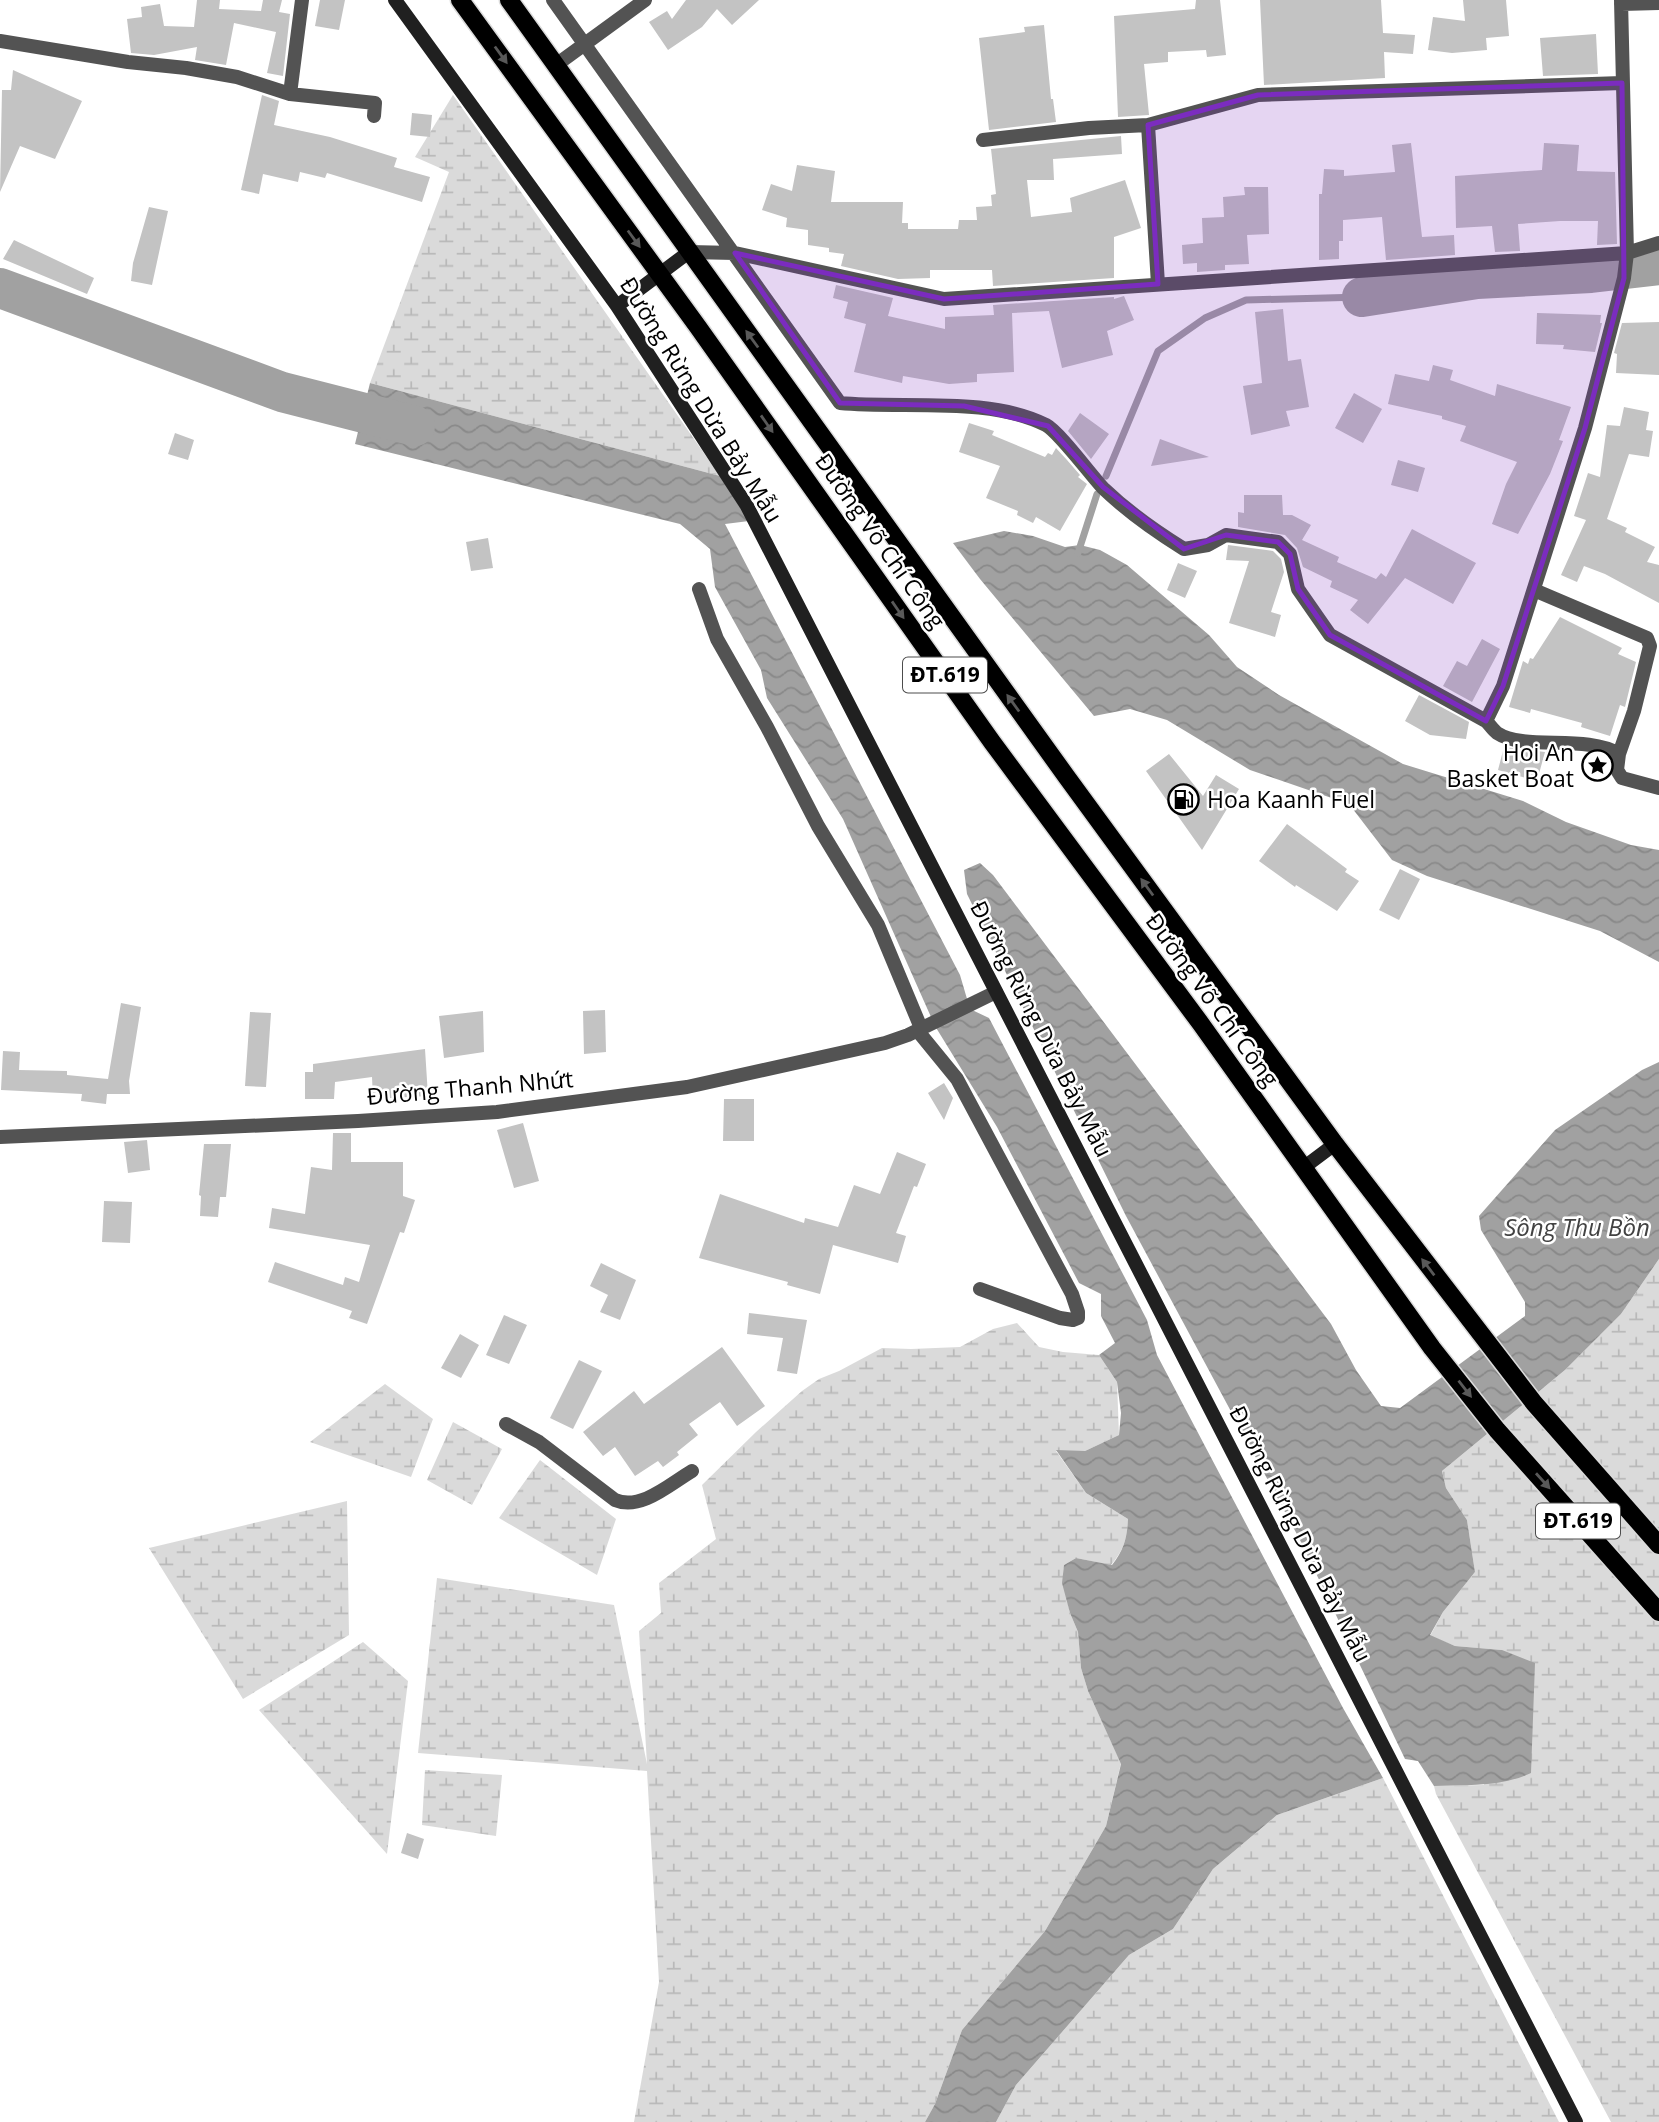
<svg xmlns="http://www.w3.org/2000/svg" width="1659" height="2122" viewBox="0 0 1659 2122" font-family="'Open Sans',sans-serif">
	<style>
		.wetland { fill: url(#wetland-marsh) }
		.water { fill: url(#water-waves) }
		.lines { fill: none; stroke-linecap: round; stroke-linejoin: round }
		.stream { stroke: #a1a1a1; stroke-width: 7 }
		.river { stroke: #a1a1a1; stroke-width: 40 }
		.building { fill: #c3c3c3 }
		.primary-casing { stroke: #dbdbdb; stroke-width: 21 }
		.street { stroke: #535353; stroke-width: 14 }
		.secondary { stroke: #202020; stroke-width: 14 }
		.primary { stroke: #000; stroke-width: 18 }
		.oneway { fill: #595959 }
		.marked { fill: #7b2cbf; fill-opacity: 0.2; stroke: #7b2cbf; stroke-width: 5; stroke-linejoin: round }
		.labels { text-anchor: middle; stroke-width: 5; stroke-linejoin: round; paint-order: stroke }
		.shield { fill: #fff; stroke: #4c4c4c; stroke-width: 2 }
		.shield-label { font-size: 21px; font-weight: bold; fill: #000 }
		.street-label { font-size: 23px; fill: #000; stroke: #fff }
		.poi-label { font-size: 23px; fill: #000; stroke: #fff; text-anchor: end }
		.water-label { font-size: 24px; font-style: italic; fill: #424242; stroke: #fff }
	</style>
	<defs>
		<pattern id="wetland-marsh" width="20" height="14" patternUnits="userSpaceOnUse" patternTransform="scale(1.75)"><rect width="20" height="14" fill="#dadada"/><path d="M1 5h8M5 5V1M11 12h8M15 12V8" fill="none" stroke="#b9b9b9"/></pattern>
		<pattern id="water-waves" width="16" height="10" patternUnits="userSpaceOnUse" patternTransform="scale(1.75)"><rect width="16" height="10" fill="#a1a1a1"/><path d="M0 5q4-4 8 0t8 0" fill="none" stroke="#898989"/></pattern>
	</defs>
	<rect width="100%" height="100%" fill="#fff"/>
	<!-- wetland -->
	<path class="wetland" d="M453 95 720 476 370 383 449 172 415 157Z
		M1659 1259V2122H1611L1436 1794 1434 1786 1484 1785 1502 1650 1455 1646 1430 1636 1443 1612 1475 1572 1467 1520 1446 1488 1442 1471 1565 1370 1621 1314Z
		M1017 1323 1039 1347 1063 1352 1099 1355 1117 1382 1119 1435 1085 1451H1056L1086 1493 1128 1519C1127 1538 1124 1550 1111 1565L1076 1558 1064 1565 1063 1582 1070 1613 1078 1632 1081 1668 1088 1691 1121 1763 1106 1826 1045 1931 962 2030 935 2104 925 2122H634L659 1982 647 1771 418 1753 437 1578 614 1605 647 1764 639 1631 661 1613 659 1583 716 1539 702 1485 756 1432 802 1391 819 1379 839 1371 882 1348 911 1349 960 1347 993 1329Z
		M385 1384 433 1419 411 1477 310 1442Z
		M453 1422 502 1449 472 1505 427 1480Z
		M540 1460 616 1519 597 1575 499 1518Z
		M347 1501 349 1635 243 1699 149 1548Z
		M363 1642 408 1681 387 1854 259 1710Z
		M425 1770 502 1775 496 1836 422 1825Z
		M1383 1778 1559 2122H996L1016 2085 1129 1955 1173 1929 1213 1869 1277 1815Z"/>
	<!-- water -->
	<path class="water" d="M370 383 720 476 749 521 725 524 960 975 970 1009 989 1018 1147 1320 1157 1355 1343 1708 1383 1778 1277 1815 1213 1869 1173 1929 1129 1955 1016 2085 996 2122H925L935 2104 962 2030 1045 1931 1106 1826 1121 1764 1088 1691 1081 1668 1078 1632 1070 1613 1062 1583 1064 1565 1076 1558 1112 1565C1124 1550 1127 1538 1128 1519L1086 1493 1056 1450 1085 1451 1119 1435 1121 1413 1117 1382 1099 1355 1115 1343 1101 1316V1294L1079 1283 997 1127 935 1026 843 819 767 698 761 670 715 587 710 549 680 524 355 444Z
		M1004 531 1033 536 1065 547 1080 545 1100 550 1127 565 1209 635 1237 667 1279 695 1403 764 1523 801 1566 822 1631 845 1659 850V962L1600 931 1427 876 1392 860 1349 804 1250 770 1167 720 1130 709 1094 716 980 579 953 543Z
		M980 863 993 875 1331 1324 1356 1370 1381 1406 1400 1408 1525 1316V1302L1481 1230 1479 1216 1555 1130 1642 1070 1659 1062V1259L1621 1314 1565 1370 1442 1471 1446 1488 1467 1520 1475 1572 1443 1612 1430 1635 1455 1646 1502 1650 1535 1663 1531 1773C1501 1787 1467 1785 1434 1786L1418 1761 1405 1759 1300 1540 1126 1216 967 894 964 870Z"/>
	<g class="lines">
		<!-- stream -->
		<path class="stream" d="M1106 476 1158 351 1205 318 1246 300 1362 297
			M1078 553 1097 494"/>
		<!-- river -->
		<path class="river" d="M0 288 282 392 415 426
			M1362 297 1477 279 1591 273 1659 265"/>
	</g>
	<!-- building -->
	<path class="building" d="M197 0H220L219 9 261 11 263 0H282L279 12 290 14 283 76 267 73 276 32 234 23 226 65 195 60 197 47 154 55 131 53 127 19 142 17 141 7 160 4 164 26 194 27Z
		M320 0H345L339 30 315 26Z
		M686 0H759L732 25 717 9 702 27 668 50 649 22 667 11 672 19Z
		M1196 0H1220L1226 55 1207 57 1206 50 1168 52V62L1144 64 1149 115 1118 117 1114 16 1195 9Z
		M1260 0H1381L1383 33 1415 35 1413 54 1384 52 1385 78 1264 85Z
		M1463 0H1506L1509 36 1486 38 1487 50 1452 53 1428 50 1433 17 1465 21Z
		M1044 25 1051 99H1053L1056 122 989 130 979 38 1025 32 1024 27Z
		M1596 34 1598 74 1543 76 1540 38Z
		M13 70 82 101 55 159 20 146 0 192 2 90H11Z
		M262 95 279 101 274 125 330 137 397 158 394 167 430 177 422 202 327 173 325 178 300 172 298 182 263 174 259 194 241 190Z
		M412 113 432 115 430 137 410 135Z
		M1121 136 1122 154 1053 159 1054 180H1027L1031 217 1072 212 1070 198 1125 180 1141 228 1114 237V278L993 286 992 270H930V278L898 279 841 266 844 254 829 252V248L808 245V230L786 227 787 218 762 210 771 184 792 191 797 165 835 171 831 202H903L902 223H908V229H958L959 220H977L976 207 992 206 991 195 996 194 991 149Z
		M1411 143 1422 237 1454 235 1455 255 1386 260 1382 217 1343 220V241H1339V259L1319 260V194H1322L1324 169 1344 170V176L1395 172 1392 145Z
		M1544 143 1579 145 1577 171 1615 172 1617 244 1597 245 1598 221H1560L1518 224 1520 251 1495 252 1492 226 1456 228 1455 176 1542 170Z
		M1244 187H1268L1269 234 1247 235 1249 264 1225 265V270L1197 272V263L1183 264 1182 245 1203 243 1202 218 1224 217 1223 197 1245 195Z
		M149 207 168 211 152 285 131 281 133 263Z
		M14 240 94 278 87 294 3 259Z
		M836 285 893 298 888 316 945 329V317L994 315 993 305 1114 297V299L1124 296 1134 320 1107 331 1113 355 1062 368 1049 311 1012 313 1014 372 977 374V382L949 384 903 376 902 383 854 372 866 324 844 318 848 302 833 298Z
		M1283 309 1288 361 1301 359 1309 407 1286 411 1290 426 1251 435 1243 386 1262 383 1255 312Z
		M1537 313 1601 315 1600 323H1602L1595 352 1563 349 1564 345 1536 344Z
		M1659 322V375L1616 373 1617 354 1614 353 1622 323Z
		M1433 365 1453 370 1450 380 1495 396 1497 384 1571 407 1559 440 1563 441 1550 474 1518 534 1492 524 1506 484 1517 462 1460 441 1466 426 1442 419V416L1388 404 1395 374 1429 381Z
		M1354 393 1382 409 1363 443 1335 428Z
		M1624 407 1649 412 1646 430 1653 431 1649 457 1629 454 1607 519 1627 528 1625 532 1655 547 1647 562 1659 565V603L1605 574 1584 566 1577 582 1561 575 1586 520 1574 516 1588 473 1600 477 1607 425 1620 426Z
		M1080 413 1109 434 1091 459 1068 431Z
		M969 423 994 431 992 435 1045 457 1048 453 1052 455 1056 448 1067 460 1080 475 1078 477 1087 484 1060 531 1036 517 1033 523 1017 515 1018 511 986 498 1000 466 959 452Z
		M175 433 194 440 188 460 168 454Z
		M1160 439 1209 457 1151 466Z
		M1398 460 1425 468 1418 492 1391 485Z
		M1244 495H1282L1283 515H1292L1311 525 1302 540 1339 557 1337 562 1376 579 1381 573 1386 577 1412 529 1476 563 1453 604 1405 578 1368 624 1350 610 1358 600 1330 587 1332 581 1303 567 1297 548 1285 535 1238 527V512L1244 513Z
		M488 538 493 568 471 571 466 542Z
		M1228 545 1273 551 1281 559 1284 572 1271 612 1281 615 1275 637 1229 623 1249 561 1226 560Z
		M1178 563 1197 571 1185 598 1167 590Z
		M1560 617 1622 648 1618 654 1636 662 1625 707 1620 705 1610 736 1581 727 1582 723 1531 709 1530 713 1509 707 1523 661 1528 664 1530 658 1533 659Z
		M1482 639 1500 649 1472 702 1443 686 1457 661 1467 666Z
		M1419 695 1469 722 1466 739 1430 735 1405 721Z
		M1504 747 1545 752 1537 781 1498 770Z
		M1169 754 1203 796 1216 775 1239 789 1202 850 1146 771Z
		M1287 824 1347 869 1345 872 1359 881 1337 911 1296 885 1295 887 1259 861Z
		M1400 869 1420 879 1399 920 1379 910Z
		M121 1003 141 1007 129 1081 130 1094H107L106 1104 81 1101 82 1094 1 1090 3 1051 20 1052 19 1070 67 1071V1075L108 1079Z
		M605 1010 606 1052 584 1054 583 1011Z
		M483 1011 484 1052 444 1058 439 1016Z
		M250 1012 271 1013 266 1087 245 1086Z
		M425 1049 428 1096 373 1099 372 1077 335 1082 334 1099H305V1072H313V1064Z
		M944 1083 953 1098 944 1120 928 1093Z
		M724 1099H754V1141H723Z
		M523 1123 539 1181 514 1188 497 1130Z
		M333 1133H351V1162H403V1196L415 1200 404 1233 400 1232 367 1324 349 1318 352 1311 268 1282 275 1262 343 1285 345 1277 359 1282 370 1245 269 1228 272 1208 305 1214 311 1167 332 1170Z
		M147 1140 150 1170 128 1173 124 1142Z
		M204 1144H231L226 1197H220L218 1217 200 1216 201 1196 199 1195Z
		M897 1152 926 1164 917 1187 914 1186 896 1233 906 1236 898 1263 833 1245 820 1294 787 1285 788 1282 699 1258 720 1194 804 1223 805 1218 838 1227 854 1185 880 1194Z
		M104 1201 132 1202 130 1243 102 1242Z
		M601 1263 636 1280 620 1320 600 1312 608 1295 590 1286Z
		M749 1313 807 1320 797 1374 777 1371 783 1338 747 1334Z
		M504 1315 527 1325 509 1364 486 1355Z
		M460 1334 479 1345 461 1378 441 1368Z
		M722 1347 765 1406 737 1426 720 1402 689 1424 698 1435 677 1452 679 1455 663 1467 658 1461 635 1476 615 1447 603 1456 583 1432 634 1391 644 1404Z
		M579 1360 602 1371 573 1429 550 1418Z
		M407 1833 424 1839 418 1859 401 1853Z"/>
	<g class="lines">
		<defs>
			<path id="primary" d="M460 0 698 327 992 742 1201 1024 1432 1348 1497 1430 1659 1612
				M509 0 1066 776 1335 1144 1534 1403 1659 1545"/>
		</defs>
		<!-- primary casing -->
		<use href="#primary" class="primary-casing"/>
		<!-- street -->
		<path class="street" d="M553 0 840 403C903 409 989 396 1046 425 1059 432 1090 474 1103 488 1128 512 1155 531 1184 549L1208 545 1226 535 1278 542 1290 554 1298 589 1330 635 1486 721C1490 725 1493 730 1497 733 1524 751 1586 734 1619 754
			M1621 4 1659 3
			M0 41 128 62 186 68 237 77 290 94 375 103 374 116
			M556 65 645 0
			M290 94 302 0
			M1148 125 1158 284
			M983 140 1089 128 1148 125 1258 95 1622 83
			M689 252 735 253 944 299 1627 253 1659 243
			M699 589 717 639 767 727 818 826 878 925 921 1028
			M1534 590 1647 638 1650 646 1634 711 1619 754 1617 770 1622 778 1659 788
			M1486 721 1503 686 1585 428 1624 278 1627 253 1621 0
			M917 1030 957 1079 1072 1294 1078 1312V1318L1073 1320 1060 1318 980 1289
			M0 1137 358 1121 497 1112 687 1087 885 1043 908 1035 996 992
			M506 1424 539 1442 615 1500C641 1511 670 1484 692 1471"/>
		<!-- secondary -->
		<path class="secondary" d="M395 0 617 306 747 506 1576 2122
			M617 306 689 252
			M1303 1168 1335 1144"/>
		<!-- primary -->
		<use href="#primary" class="primary"/>
	</g>
	<!-- one-way arrows -->
	<defs><path id="oneway-solid" d="M-6-.8H1V-3.2L6.5 0L1 3.2V.8H-6Z" transform="scale(1.75)"/></defs>
	<g class="oneway">
		<use href="#oneway-solid" transform="translate(501 55) rotate(54)"/>
		<use href="#oneway-solid" transform="translate(634 239) rotate(54)"/>
		<use href="#oneway-solid" transform="translate(752 339) rotate(-126)"/>
		<use href="#oneway-solid" transform="translate(767 424) rotate(55)"/>
		<use href="#oneway-solid" transform="translate(898 610) rotate(55)"/>
		<use href="#oneway-solid" transform="translate(1013 703) rotate(-126)"/>
		<use href="#oneway-solid" transform="translate(1147 887) rotate(-126)"/>
		<use href="#oneway-solid" transform="translate(1428 1267) rotate(-127)"/>
		<use href="#oneway-solid" transform="translate(1465 1389) rotate(52)"/>
		<use href="#oneway-solid" transform="translate(1543 1481) rotate(48)"/>
	</g>
	<!-- marked area -->
	<path class="marked" d="M1622 83 1624 278 1585 428 1503 686 1486 721 1330 635 1298 589 1290 554 1278 542 1226 535 1184 549 1103 487 1048 426 964 406 840 403 735 253 944 299 1158 284 1148 125 1258 95Z"/>
	<!-- icons -->
	<defs>
		<symbol id="sight-ring" viewBox="-11 -11 22 22"><circle r="9.5" fill="#fff" stroke="#000" stroke-width="1.5"/><path d="M0-6L1.8-2.2L6-1.7L2.9 1.2L3.7 5.4L0 3.3L-3.7 5.4L-2.9 1.2L-6-1.7L-1.8-2.2Z" fill="#000"/></symbol>
		<symbol id="fuel-ring" viewBox="-11 -11 22 22"><circle r="9.5" fill="#fff" stroke="#000" stroke-width="1.5"/><path d="M-5.5-6h7V0h2V4h1.3V-2.5L3-4.5l.8-.8L6-3V5H2.5V1h-1V6h-7ZM-4.2-4.7v3.2H.2V-4.7Z" fill="#000"/></symbol>
	</defs>
	<g fill-rule="evenodd">
		<use href="#sight-ring" x="1580" y="748" width="35" height="35"/>
		<use href="#fuel-ring" x="1166" y="782" width="35" height="35"/>
	</g>
	<g class="labels">
		<!-- shield labels -->
		<g class="shield">
			<rect x="903" y="657.5" width="84" height="35" rx="5"/>
			<rect x="1536" y="1503.5" width="84" height="35" rx="5"/>
		</g>
		<g class="shield-label">
			<text x="945" y="682">ĐT.619</text>
			<text x="1578" y="1528">ĐT.619</text>
		</g>
		<!-- street labels -->
		<g class="street-label">
			<text transform="translate(701 400) rotate(58)" y="8">Đường Rừng Dừa Bảy Mẫu</text>
			<text transform="translate(880 541) rotate(55)" y="8">Đường Võ Chí Công</text>
			<text transform="translate(1212 1000) rotate(54)" y="8">Đường Võ Chí Công</text>
			<text transform="translate(1041 1029) rotate(63)" y="8">Đường Rừng Dừa Bảy Mẫu</text>
			<text transform="translate(470 1088) rotate(-5)" y="8">Đường Thanh Nhứt</text>
			<text transform="translate(1300 1534) rotate(63)" y="8">Đường Rừng Dừa Bảy Mẫu</text>
		</g>
		<!-- poi labels -->
		<g class="poi-label">
			<text x="1574" y="761">Hoi An<tspan x="1574" dy="26">Basket Boat</tspan></text>
			<text x="1207" y="808" text-anchor="start">Hoa Kaanh Fuel</text>
		</g>
		<!-- water labels -->
		<g class="water-label">
			<text x="1577" y="1236">Sông Thu Bồn</text>
		</g>
	</g>
</svg>
